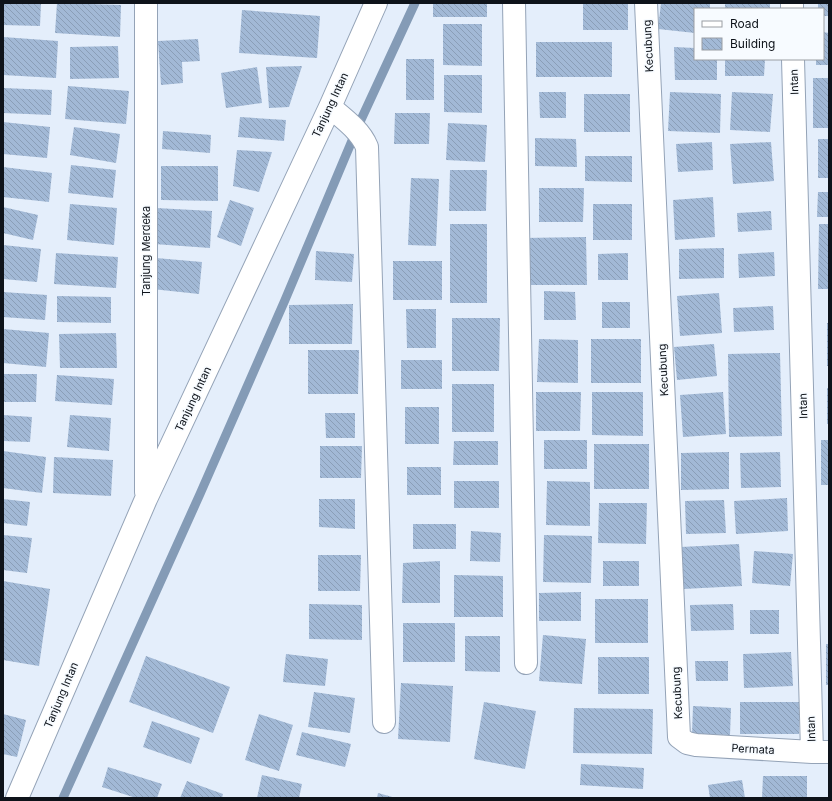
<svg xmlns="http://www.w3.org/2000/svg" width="832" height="801" viewBox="0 0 832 801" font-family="Inter,sans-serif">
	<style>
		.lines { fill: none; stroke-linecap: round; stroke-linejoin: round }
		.stream { stroke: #849bb6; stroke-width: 9 }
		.building { fill: url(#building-back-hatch) }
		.minor-casing { stroke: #94a3b7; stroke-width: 24 }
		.minor { stroke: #fff; stroke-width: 22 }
		.labels { text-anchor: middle; stroke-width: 3; stroke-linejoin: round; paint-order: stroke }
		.street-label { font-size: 11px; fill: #0e131a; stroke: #f7fbff }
	</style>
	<defs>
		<pattern id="building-back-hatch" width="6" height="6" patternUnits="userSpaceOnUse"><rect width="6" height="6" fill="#a2b9d6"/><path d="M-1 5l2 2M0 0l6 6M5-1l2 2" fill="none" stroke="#8a9eb7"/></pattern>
	</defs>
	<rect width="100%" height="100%" fill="#e4eefb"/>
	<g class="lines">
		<!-- stream -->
		<path class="stream" d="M63 798 200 494 285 300 359 124 415 3"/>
	</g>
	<!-- building -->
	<path class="building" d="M3 3H41L40 26 3 25Z
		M57 3 121 5 120 37 55 33Z
		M433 3H487V17H433Z
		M583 3H628V30H583Z
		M661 3H710V9H695V33L658 29Z
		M725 3H770V9H725Z
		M818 3H829V16H823V9H818Z
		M242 10 320 16 317 58 239 53Z
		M443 24H482V66L443 65Z
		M823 32 829 33V65H816V59H823Z
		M3 37 58 41 56 78 3 75Z
		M198 39 200 61 182 62 183 83 161 85 158 41Z
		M536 42H612V77H536Z
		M118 46 119 78 70 79V47Z
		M674 47 695 48V59H717V80H675Z
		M406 59H434V100H406Z
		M725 59H765L764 76H725Z
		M302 66 289 107 269 108 266 67Z
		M257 67 262 103 226 108 221 73Z
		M444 75H482V113L444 112Z
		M813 78H829V128H813Z
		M68 86 129 91 126 124 65 119Z
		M3 88 52 90 51 115 3 113Z
		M539 92H566V118H540Z
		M670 92 721 94 720 133 668 131Z
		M732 92 773 94 770 132 730 130Z
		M584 94H630V132H584Z
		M395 113H430L429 144H394Z
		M240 117 286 120 284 141 238 137Z
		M3 122 50 127 47 158 3 154Z
		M448 123 487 125 485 162 446 160Z
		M74 127 120 134 116 163 70 155Z
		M163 131 211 135 210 153 162 149Z
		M535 138 576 139 577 167 535 166Z
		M818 139H829V178H818Z
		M712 142 713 170 678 172 676 144Z
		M771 142 774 181 733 184 730 144Z
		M237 150 272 152 259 192 233 186Z
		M585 156H632V182L585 181Z
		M71 165 116 170 113 198 68 193Z
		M161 166H218V201L161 200Z
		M3 167 52 173 49 202 3 197Z
		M450 170H487L486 211H449Z
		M411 178 439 179 436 246 408 245Z
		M539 188H584L583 222H539Z
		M818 192H829V217H817Z
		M713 197 715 237 675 240 673 200Z
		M230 200 254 208 241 246 217 237Z
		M70 204 117 208 114 245 67 240Z
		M593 204H632V240H593Z
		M3 207 38 215 33 240 3 233Z
		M156 208 212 211 210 248 154 244Z
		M771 211 772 230 738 232 737 213Z
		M450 224H487V303H450Z
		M819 224H829V289H818Z
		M586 237 587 285H523V238Z
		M3 245 41 249 37 282 3 279Z
		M724 248V278L679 279V249Z
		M316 251 354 254 352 282 315 280Z
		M774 252 775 276 739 278 738 254Z
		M56 253 118 257 116 288 54 284Z
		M628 253V280H598V254Z
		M156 258 202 262 199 294 152 289Z
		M393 261H442V300H393Z
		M544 291 575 292 576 320H544Z
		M3 292 47 295 45 320 3 317Z
		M719 293 722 333 680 336 677 296Z
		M57 296 111 297V323L57 322Z
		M602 302H630V328H602Z
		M353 304 352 344H289V305Z
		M773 306 774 330 734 332 733 308Z
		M406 309H436V348H407Z
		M452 318H500L499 371H452Z
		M827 323H829V366H827Z
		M3 329 49 333 46 367 3 363Z
		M116 333 117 368H60L59 334Z
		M539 339 578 340V383L537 382Z
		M591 339H641V383H591Z
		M714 344 717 376 677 380 674 347Z
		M308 350H359L358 394H308Z
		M780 353 782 436 729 437 728 354Z
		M401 360H442V389H401Z
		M3 374H37L36 402H3Z
		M57 375 114 379 112 405 55 401Z
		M452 384H494V432H452Z
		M827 388H829V424H827Z
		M536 392H581L580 431H536Z
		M592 392H643V436L592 435Z
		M723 392 726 434 683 437 680 395Z
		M405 407H439V444H405Z
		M325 413H355V438H326Z
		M3 415 32 417 30 442 3 441Z
		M70 415 111 418 109 451 67 447Z
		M544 440H587V469H544Z
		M821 440H829V485H821Z
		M454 441H498V465H453Z
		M594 444H649V489H594Z
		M320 446H362L361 478H320Z
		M3 451 46 457 42 493 3 488Z
		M729 452V489L681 490V453Z
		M780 452 781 487 741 488 740 453Z
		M54 457 113 460 111 496 53 493Z
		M407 467H441V495H407Z
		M454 481H499V508H454Z
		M547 481 590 482V526L546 525Z
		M787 498 788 531 736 534 734 501Z
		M3 499 30 502 27 526 3 523Z
		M319 499H355V529L319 527Z
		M724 500 726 533 686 534 685 501Z
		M599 503H647L646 544 598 543Z
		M413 524H456V549H413Z
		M471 531 501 533 500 562 470 561Z
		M3 535 32 538 27 573 3 570Z
		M544 535 592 536 591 583 543 582Z
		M739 544 742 586 683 589 681 547Z
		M754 551 793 554 790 586 752 583Z
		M318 555H361L360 591H318Z
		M440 561V603H402L403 563Z
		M603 561H639V586H603Z
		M454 575 503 576V617H454Z
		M3 581 50 589 39 666 3 660Z
		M581 592V621H539V593Z
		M595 599H648V643H595Z
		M309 604 362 605V640L309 639Z
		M733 604 734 630 691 631 690 605Z
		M750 610H779V634H750Z
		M403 623H455V662H403Z
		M543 635 586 639 582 684 539 681Z
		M465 636H500V672L465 671Z
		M826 644H829V685H826Z
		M791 652 793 686 744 688 743 654Z
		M286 654 328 659 325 686 283 682Z
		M146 656 230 687 213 733 129 702Z
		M598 657H649V694H598Z
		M695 661H728V681H696Z
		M401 683 453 686 450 742 398 739Z
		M314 692 355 698 350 733 308 727Z
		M484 702 536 711 525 769 474 759Z
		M740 702H799V734H740Z
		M693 706 731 708 730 735 692 734Z
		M574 708 653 709 652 754 573 753Z
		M3 714 26 720 17 757 3 754Z
		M259 714 293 725 279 771 245 760Z
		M152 721 200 738 191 764 143 747Z
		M302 732 351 744 345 767 296 755Z
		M581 764 644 768 643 789 580 785Z
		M108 767 162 784 157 798H136L102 787Z
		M262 775 302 784 299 798H257Z
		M763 776H807V798H762Z
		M742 780 745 798H710L708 785Z
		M187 781 223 794 222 798H180Z
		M378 793 396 798H377Z"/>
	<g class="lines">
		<defs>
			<path id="minor" d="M146 3V492
				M514 3 526 663
				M646 3 679 737 687 743 696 745 812 752H829
				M792 3V9
				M793 59 812 752
				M330 107C343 118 360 130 367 147L384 722
				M17 798 146 499 330 107 376 3"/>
		</defs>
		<!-- minor casing -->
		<use href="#minor" class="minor-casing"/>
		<!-- minor -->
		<use href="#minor" class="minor"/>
	</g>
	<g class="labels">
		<!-- street labels -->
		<g class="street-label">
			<text transform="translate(648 46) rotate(-93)" y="4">Kecubung</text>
			<text transform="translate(794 82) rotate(-92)" y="4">Intan</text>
			<text transform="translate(330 105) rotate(-65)" y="4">Tanjung Intan</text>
			<text transform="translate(146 251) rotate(-90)" y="4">Tanjung Merdeka</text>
			<text transform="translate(663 370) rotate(-93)" y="4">Kecubung</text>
			<text transform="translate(193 399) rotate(-65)" y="4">Tanjung Intan</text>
			<text transform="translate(803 406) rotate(-92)" y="4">Intan</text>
			<text transform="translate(677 693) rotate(-93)" y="4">Kecubung</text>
			<text transform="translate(61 695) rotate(-67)" y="4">Tanjung Intan</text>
			<text transform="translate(811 729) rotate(-92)" y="4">Intan</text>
			<text transform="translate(753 749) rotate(3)" y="4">Permata</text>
		</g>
	</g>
	<!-- border -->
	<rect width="832" height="801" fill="none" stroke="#0e131a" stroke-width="8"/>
	<!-- legend -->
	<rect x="694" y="8" width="130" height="52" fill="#f7fbff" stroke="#9a9ea3"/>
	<rect x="702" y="21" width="20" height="6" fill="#ffffff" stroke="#9a9ea3"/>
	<text x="730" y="28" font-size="12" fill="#0e131a">Road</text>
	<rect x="702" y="38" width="20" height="12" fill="url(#building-back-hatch)" stroke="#9a9ea3"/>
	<text x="730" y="48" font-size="12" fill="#0e131a">Building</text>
</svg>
